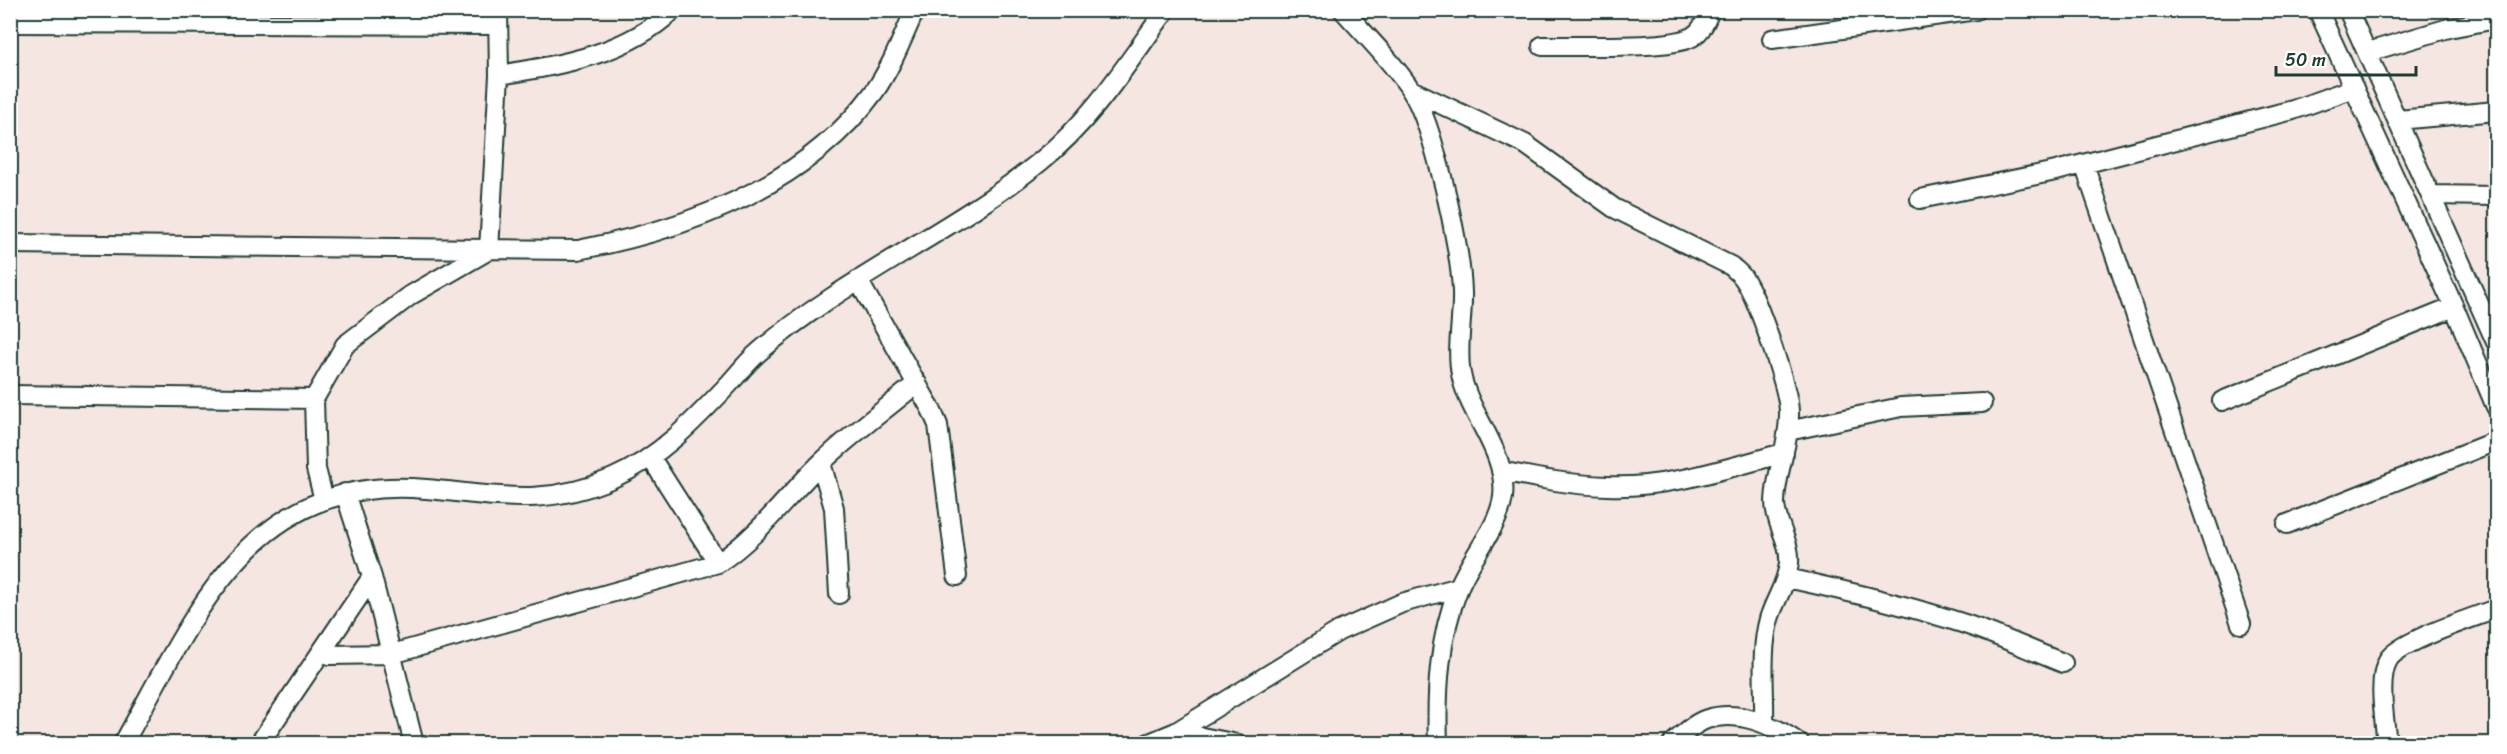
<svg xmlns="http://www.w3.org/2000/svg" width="2507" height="754" viewBox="0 0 2507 754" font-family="Sriracha,sans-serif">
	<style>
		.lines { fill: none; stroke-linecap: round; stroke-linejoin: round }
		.minor-casing { stroke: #1f3d34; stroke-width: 22 }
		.minor { stroke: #fff; stroke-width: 18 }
	</style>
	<rect width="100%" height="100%" fill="#f6e6e1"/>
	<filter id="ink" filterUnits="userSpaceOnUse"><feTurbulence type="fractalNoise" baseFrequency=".0167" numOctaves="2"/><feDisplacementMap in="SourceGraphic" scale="12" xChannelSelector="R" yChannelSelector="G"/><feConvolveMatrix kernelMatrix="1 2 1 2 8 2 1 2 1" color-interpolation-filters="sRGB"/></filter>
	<g filter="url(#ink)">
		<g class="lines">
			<defs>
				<path id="minor" d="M1343 10C1366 36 1392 61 1411 90 1434 125 1461 249 1462 292 1463 318 1456 348 1461 374 1469 416 1508 452 1503 497 1499 527 1470 559 1459 587 1439 637 1436 690 1438 744
					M2318 10 2454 307 2496 407
					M2348 10 2496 342
					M10 23 498 25
					M1772 39 1976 10
					M1542 46C1574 45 1668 50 1692 37 1702 31 1706 21 1710 10
					M2368 52 2449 28 2496 19
					M499 75C560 65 626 55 673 10
					M1411 90 1525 144 1614 208 1731 266C1735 270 1741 274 1744 279 1757 297 1789 390 1789 412 1790 442 1776 471 1775 502 1775 524 1791 542 1789 563 1787 584 1775 599 1769 619 1760 651 1765 690 1764 723
					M2398 120 2496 111
					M2084 164 2241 624
					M2432 195 2496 196
					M1920 199 2056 171 2293 110 2354 88
					M10 244 578 250C688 229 805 186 874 92 891 68 903 37 915 10
					M858 280 931 409 938 425 957 576
					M10 395 314 399
					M2222 401 2454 307
					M1788 431 1901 407 1982 403
					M651 458 718 563
					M821 463 834 508 839 594
					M1501 471C1536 478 1571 485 1607 486 1666 489 1727 468 1784 453
					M345 493 372 577 414 744
					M324 500 316 469 314 399 345 345 411 295 489 250 499 75 498 10
					M2287 524 2496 441
					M1787 578C1847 591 1906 605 1965 624 1998 635 2030 650 2063 663
					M322 652 330 655 392 654 718 563C759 536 786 497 821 463 851 434 885 410 917 383
					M1176 732 1238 744
					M123 744C195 615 250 473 426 489 496 495 544 508 613 478 659 458 694 421 728 385 738 374 748 361 760 351 846 277 953 232 1041 161 1092 120 1128 62 1166 10
					M259 744 372 577
					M1147 744 1176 732 1339 631 1402 603 1459 587
					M1672 744C1683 735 1694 723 1707 719 1739 709 1774 725 1800 744
					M2387 744C2385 722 2377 679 2388 660 2399 641 2473 618 2496 609"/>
			</defs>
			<!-- minor casing -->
			<use href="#minor" class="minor-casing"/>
			<!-- minor -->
			<use href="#minor" class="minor"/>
		</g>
	</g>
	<!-- margin -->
	<rect width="2507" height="754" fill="none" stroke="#fff" stroke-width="36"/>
	<rect x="18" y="18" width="2471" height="718" fill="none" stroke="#1f3d34" stroke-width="2" filter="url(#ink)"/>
	<!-- scale -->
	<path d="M2276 66v9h140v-9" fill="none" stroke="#1f3d34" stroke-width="3"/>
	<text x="2285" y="66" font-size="18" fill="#1f3d34" stroke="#ffffff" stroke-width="4.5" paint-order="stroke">50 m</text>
</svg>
